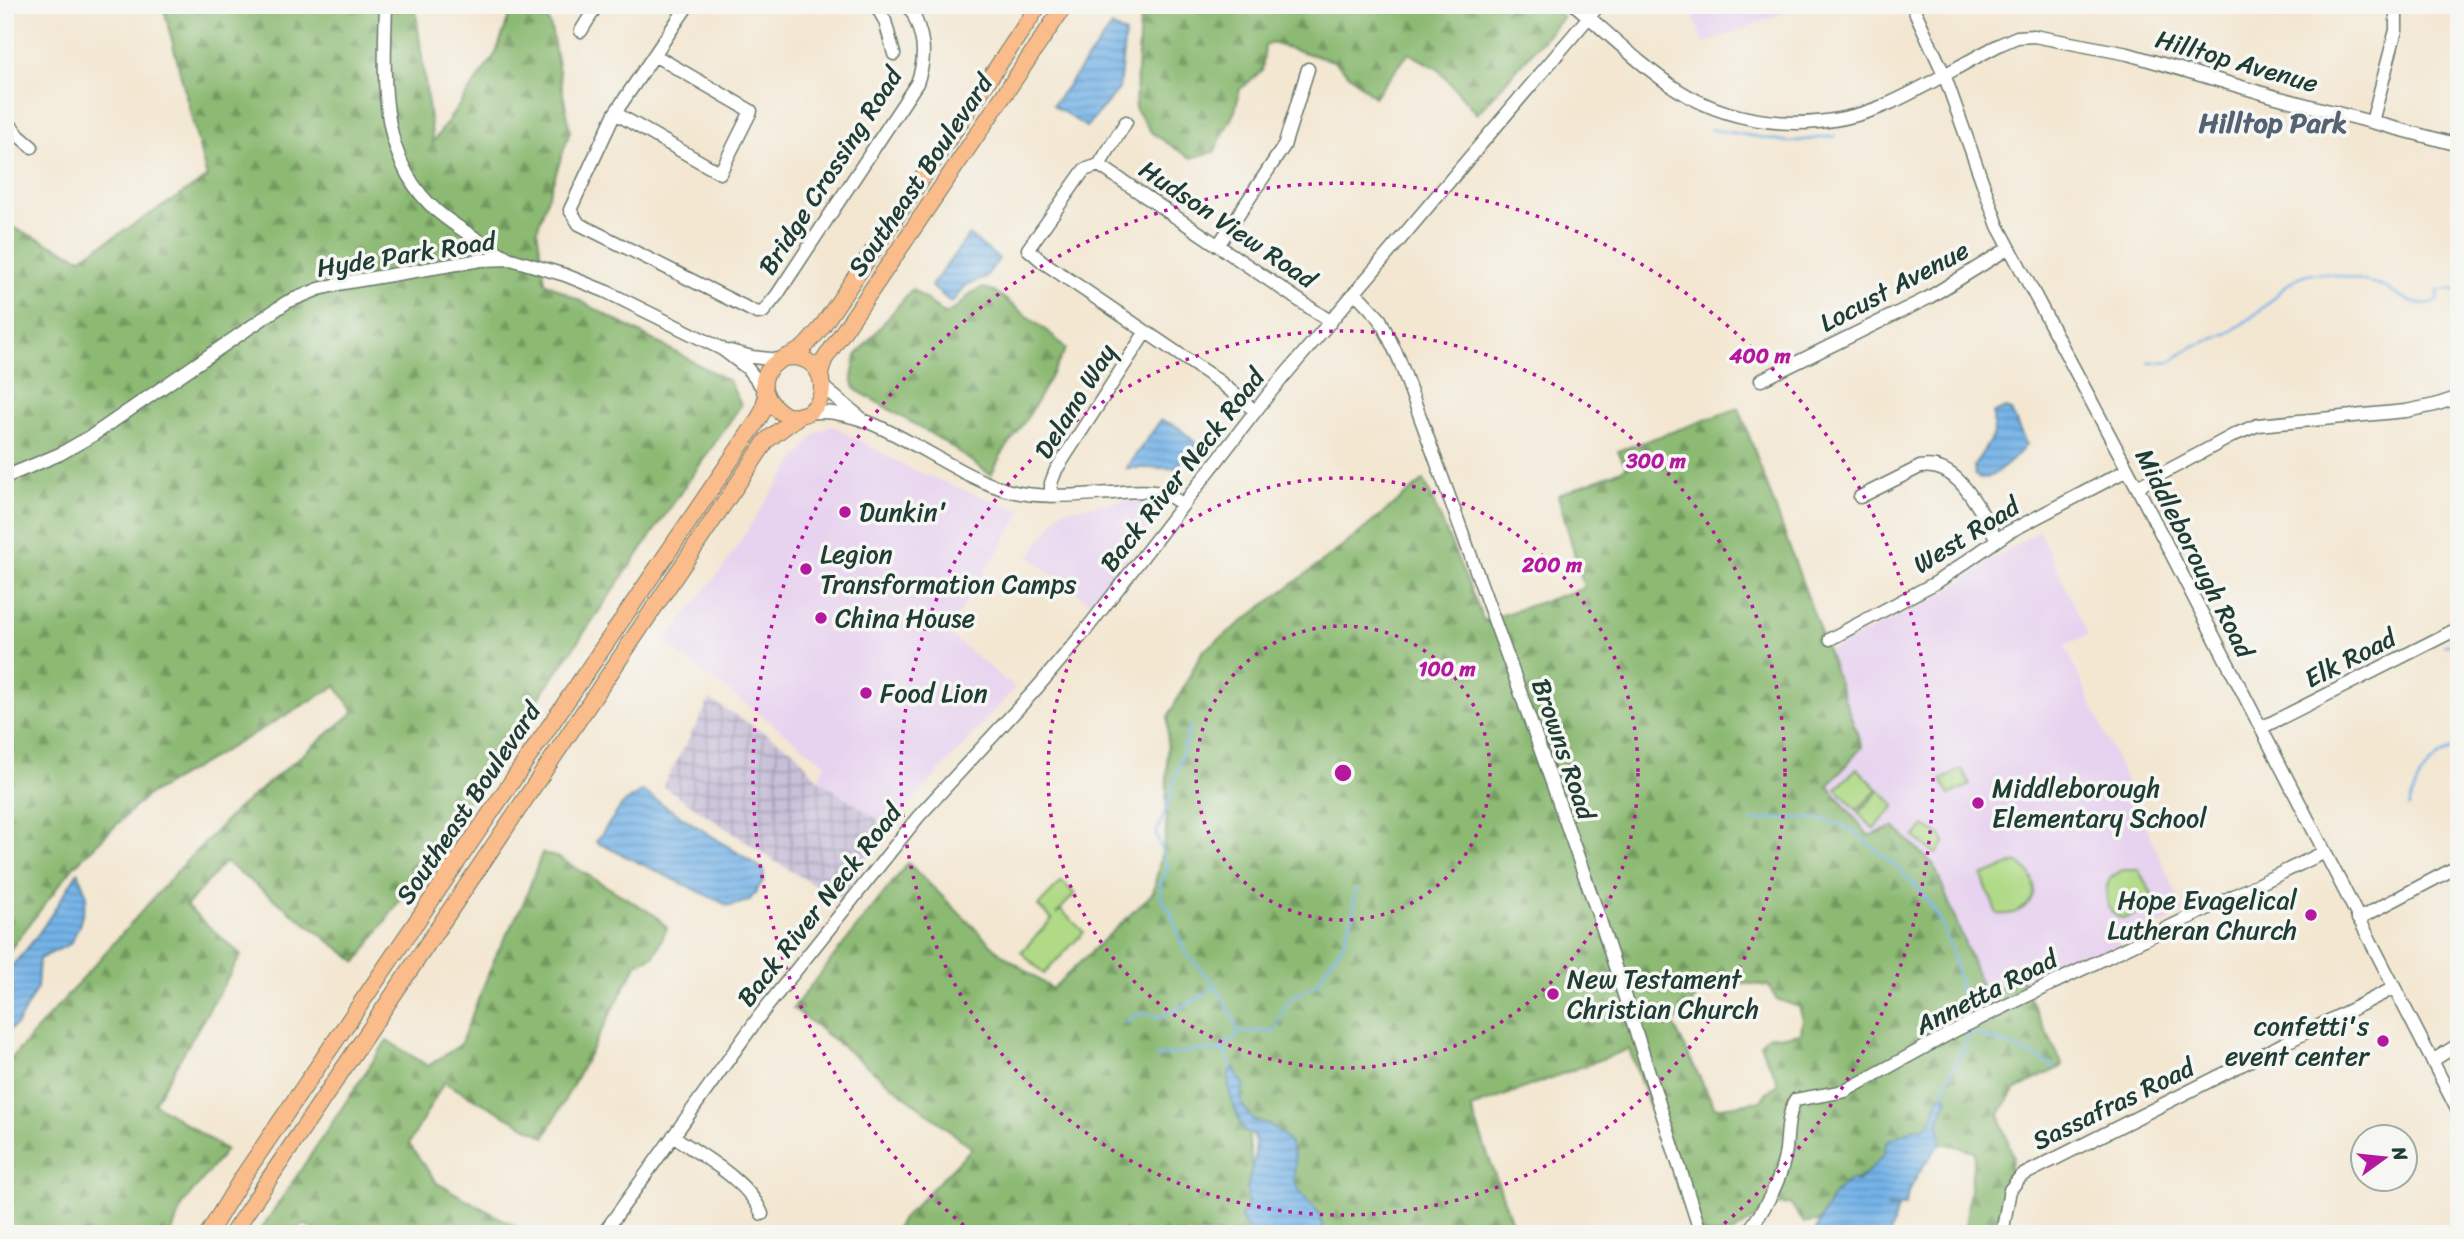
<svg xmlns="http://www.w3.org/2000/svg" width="2464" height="1239" viewBox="0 0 2464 1239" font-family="Sriracha,sans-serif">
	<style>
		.built { fill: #e7d2ef }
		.industrial { fill: url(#industrial-grid) }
		.forest { fill: url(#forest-firs); stroke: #567c54; stroke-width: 2; fill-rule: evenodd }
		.park { fill: url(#park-crowns); stroke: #688c5d; stroke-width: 2 }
		.garden { fill: #b0da86; stroke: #688c5d; stroke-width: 2 }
		.water { fill: url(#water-rules); stroke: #4a788e; stroke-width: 2 }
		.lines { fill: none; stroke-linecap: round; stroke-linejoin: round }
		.stream { stroke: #75b3e8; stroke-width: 2.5 }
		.minor-casing { stroke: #69786b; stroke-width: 15 }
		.major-casing { stroke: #69786b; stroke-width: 18 }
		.minor { stroke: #fff; stroke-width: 12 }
		.major { stroke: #f9bc8a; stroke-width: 16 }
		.ring { fill: none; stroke: #b5179e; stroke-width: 3.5; stroke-dasharray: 3.5 7 }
		.poi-dot { fill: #b5179e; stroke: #f6f6f2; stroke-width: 2.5 }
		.labels { text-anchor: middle; stroke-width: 7; stroke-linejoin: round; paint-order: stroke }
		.street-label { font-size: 26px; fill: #1f3d34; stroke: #f6f6f2 }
		.poi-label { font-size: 26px; fill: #1f3d34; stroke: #f6f6f2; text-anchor: start }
		.neighbourhood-label { font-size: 28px; font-weight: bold; fill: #546274; stroke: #f6f6f2 }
		.centre { fill: #b5179e; stroke: #f6f6f2; stroke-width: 3.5 }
		.ring-label { font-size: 21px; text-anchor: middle; font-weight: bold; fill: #b5179e; stroke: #f6f6f2; stroke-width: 7; stroke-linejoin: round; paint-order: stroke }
	</style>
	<defs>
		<pattern id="industrial-grid" width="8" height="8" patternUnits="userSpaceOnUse" patternTransform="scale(1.75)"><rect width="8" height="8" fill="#c8bfd8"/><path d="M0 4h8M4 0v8" fill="none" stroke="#a29cb0"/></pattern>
		<pattern id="forest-firs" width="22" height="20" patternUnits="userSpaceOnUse" patternTransform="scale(1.75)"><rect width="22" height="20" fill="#8cba73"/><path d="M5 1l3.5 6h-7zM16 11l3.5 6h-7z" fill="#72985f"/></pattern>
		<pattern id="park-crowns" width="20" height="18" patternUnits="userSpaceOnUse" patternTransform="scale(1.75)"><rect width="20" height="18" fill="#b0da86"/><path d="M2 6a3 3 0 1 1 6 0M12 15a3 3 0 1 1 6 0" fill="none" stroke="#97bc74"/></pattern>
		<pattern id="water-rules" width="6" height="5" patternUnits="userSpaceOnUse" patternTransform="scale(1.75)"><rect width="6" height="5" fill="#75b3e8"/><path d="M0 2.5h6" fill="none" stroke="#5f93bd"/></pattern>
	</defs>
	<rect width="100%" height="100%" fill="#f6f6f2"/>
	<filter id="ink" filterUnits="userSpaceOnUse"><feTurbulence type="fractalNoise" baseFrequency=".0143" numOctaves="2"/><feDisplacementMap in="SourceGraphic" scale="14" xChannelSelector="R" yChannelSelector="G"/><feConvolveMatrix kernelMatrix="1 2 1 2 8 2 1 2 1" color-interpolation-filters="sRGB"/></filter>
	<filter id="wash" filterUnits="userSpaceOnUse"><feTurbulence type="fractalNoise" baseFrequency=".00686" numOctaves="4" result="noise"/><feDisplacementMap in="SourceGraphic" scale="28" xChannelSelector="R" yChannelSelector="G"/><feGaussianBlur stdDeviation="1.57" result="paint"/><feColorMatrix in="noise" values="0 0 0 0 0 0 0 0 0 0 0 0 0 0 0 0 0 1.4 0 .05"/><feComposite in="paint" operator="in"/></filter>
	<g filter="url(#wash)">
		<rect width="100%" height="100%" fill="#f3e7d2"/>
		<!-- built -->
		<path class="built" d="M1689 5H1782L1785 12 1704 44Z
			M831 425 909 468 968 492 1023 511 947 633 1015 688 889 827 819 780 825 763 664 643 725 565 766 501 815 434Z
			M1150 500 1166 508 1091 603 1029 557 1062 510 1113 502Z
			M2039 531 2088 635 2065 645 2185 913 1971 1016 1769 694 1832 663 1828 651 1936 599 1988 562Z"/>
		<!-- industrial -->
		<path class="industrial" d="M710 700 793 750 819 780 889 827 839 900 773 860 663 786Z"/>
		<!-- forest -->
		<path class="forest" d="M163 5H415L433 142 496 53 513 5H543L551 28 570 131 537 230 545 282 729 381 741 405 357 962 225 862 186 906 241 955 154 1103 226 1150 183 1204 171 1234H5V1066L180 868 237 809 354 712 336 686 145 797 74 866 5 956V224L81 258 207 178Z
			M1141 5H1548L1563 17 1477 114 1438 69 1409 53 1374 97 1334 61 1271 43 1265 46 1262 71 1240 89 1235 111 1214 152 1190 158 1151 132 1135 108Z
			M983 288 994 291 1052 335 1066 349 1029 415 1000 457 991 475 943 441 855 389 852 377 856 356 912 289 945 314C964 307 965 292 983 288Z
			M1739 408 1862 747 1828 786 1869 836 1894 827 1934 865 1985 995 2020 977 2063 1066 2016 1089 1999 1114 2013 1157 1994 1234H1964L1975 1151 1917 1137 1846 1187 1833 1207 1817 1222 1804 1223 1790 1204 1774 1205 1731 1234H1695L1629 1049 1471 1108 1516 1234H1319L1247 1118 1253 1183 1267 1234H893L901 1220 972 1148 793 1008 908 863 999 952 1052 989 1153 893 1166 833 1168 717 1202 652 1342 547 1424 480 1484 621 1584 588 1558 495 1627 468 1618 451ZM1712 979 1769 986 1776 999 1799 1007 1803 1019 1801 1033 1783 1036 1769 1035 1760 1043C1764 1059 1775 1069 1778 1084L1766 1093 1761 1101 1715 1108 1673 1024Z
			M542 853 559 858 656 916 667 928 654 956 637 964 545 1137 444 1082 409 1144 437 1183 529 1234H319L304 1224 296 1234H258L387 1040 428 1066 460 1045 496 955 523 904Z"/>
		<!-- park -->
		<path class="park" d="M1962 769 1970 785 1949 795 1941 780Z
			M1925 826 1941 836 1945 842 1936 854 1914 837Z"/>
		<!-- garden -->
		<path class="garden" d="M1857 768 1878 789 1857 810 1836 789Z
			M1880 790 1895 806 1874 829 1858 813Z
			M2017 862C2048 882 2033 918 1997 914L1982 876Z
			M2124 869H2138L2157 903C2148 907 2136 916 2126 918 2107 920 2102 891 2110 879 2113 875 2120 872 2124 869Z
			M1062 881 1075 894 1056 914 1061 910 1084 932 1044 974 1021 952 1052 919 1038 906Z"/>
		<!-- water -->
		<path class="water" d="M1112 26 1125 34 1119 89 1086 127 1053 105Z
			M969 235 999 259 984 279 965 285 952 303 931 286Z
			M2005 408 2011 411 2026 444C2017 458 1996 477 1980 479L1975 475 1974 466 1994 434 1993 414Z
			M1161 420 1178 427 1198 445 1175 468H1126Z
			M642 791 763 869 764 880 749 901 729 906 596 842 622 805Z
			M78 872 87 896 79 926 70 944 39 959 37 988 17 1024 5 1033V972C36 944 56 906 78 872Z
			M1234 1067 1239 1079 1244 1083C1239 1103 1241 1106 1254 1121 1272 1121 1293 1140 1295 1159 1296 1167 1293 1174 1295 1181 1299 1193 1307 1200 1315 1208 1320 1213 1322 1226 1325 1234H1251L1240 1217 1247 1209C1248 1203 1247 1197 1247 1191 1249 1172 1260 1153 1253 1134L1244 1132C1238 1114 1222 1087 1231 1068Z
			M1944 1093 1948 1098 1939 1121 1941 1143C1926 1162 1910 1181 1905 1206L1886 1207 1898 1208 1890 1234H1814C1823 1216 1832 1188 1851 1180L1857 1182C1862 1176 1882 1160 1885 1152 1886 1148 1885 1144 1887 1141L1914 1128 1922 1129 1931 1122 1940 1095Z"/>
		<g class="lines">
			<!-- stream -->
			<path class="stream" d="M1710 129 1789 142 1835 136
				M2230 332C2243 324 2254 316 2265 306 2280 293 2288 279 2308 274 2322 270 2375 282 2388 289 2405 300 2417 308 2438 301V290L2452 289 2459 292
				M2149 363 2171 361 2194 346 2228 333
				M2444 645H2459
				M1190 726 1168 804 1156 834 1168 869 1160 885 1162 901 1169 908 1185 952 1216 986 1234 1018 1238 1033
				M2409 807C2417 775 2429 759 2459 745
				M1752 821C1779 819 1805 815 1832 822 1850 826 1864 840 1878 851 1944 905 1951 935 1965 1017
				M1124 1023 1140 1013 1160 1017 1164 1015 1190 1003 1216 986
				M1156 1057C1178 1053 1202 1048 1224 1052
				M1231 1068 1223 1047 1224 1044 1235 1040 1238 1033 1260 1031 1272 1033 1276 1028 1290 998 1319 983 1326 967 1343 944 1354 913V892L1358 889
				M1943 1093C1947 1070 1966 1053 1969 1031L2035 1056 2054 1067"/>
		</g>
	</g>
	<g filter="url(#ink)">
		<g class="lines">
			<defs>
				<path id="minor" d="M386 5C384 77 377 160 438 212 460 230 486 245 510 259
					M688 5 615 113 570 210 579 224 757 313 763 312 777 295 917 83C928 54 923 33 909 5
					M876 5 885 21 894 54
					M1575 5C1609 34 1641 66 1678 90 1740 129 1821 133 1888 104 1927 87 1963 63 2001 44L2017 37 2034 36 2128 54 2276 97 2459 145
					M1912 5 1944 74 1998 226 2137 487 2459 1113
					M581 31 597 5
					M615 113 720 173 751 111 654 55
					M5 118 19 136 32 147
					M1126 122 1099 165 1084 170 1028 249 1043 262 1220 382 1255 411
					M2372 122 2396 30V5
					M1099 165 1331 322
					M1219 244 1284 146 1308 69
					M1355 292 1380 319 1399 359 1516 680 1598 914 1701 1234
					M730 351 752 357 779 360
					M1761 380 1928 298 2009 248
					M823 387 861 418
					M807 413C875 403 944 474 1010 491 1043 499 1078 495 1111 493 1125 492 1140 490 1154 492 1166 493 1174 498 1183 505
					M5 477 60 454 93 435 287 302 319 289 343 283 481 260 511 259 565 275 607 292 722 349 747 368 763 388
					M2137 487 2236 434 2258 425 2406 411 2435 405 2459 397
					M1051 496V483L1056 470 1145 333
					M1860 497 1920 467C1960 460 1979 511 1997 539
					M1830 639 1937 582 2007 533 2127 470
					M2261 728 2459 628
					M2358 919 2459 866
					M2432 1061 2459 1044
					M673 1136C702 1156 749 1181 762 1214
					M603 1234 761 1014 918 817 1036 689 1085 631 1268 395 1599 5
					M1746 1234C1764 1211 1783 1178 1786 1149 1788 1131 1787 1117 1795 1100L1845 1091 1958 1029 2325 852
					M2002 1234 2010 1190 2021 1176 2394 988"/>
				<path id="major" d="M784 358C832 349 836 421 787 416 766 404 752 380 777 362 784 357 794 355 802 349 809 343 815 335 821 328L1039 5
					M820 374 824 360 1065 5
					M208 1234 244 1175 756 423 763 411 766 397
					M232 1234 767 440 800 415"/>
			</defs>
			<!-- minor casing -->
			<use href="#minor" class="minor-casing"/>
			<!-- major casing -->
			<use href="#major" class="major-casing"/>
			<!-- minor -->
			<use href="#minor" class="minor"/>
			<!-- major -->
			<use href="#major" class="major"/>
		</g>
	</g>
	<!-- distance rings -->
	<g class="ring">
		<circle cx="1343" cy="773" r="147"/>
		<circle cx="1343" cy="773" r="295"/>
		<circle cx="1343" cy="773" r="442"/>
		<path d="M972 1232A590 590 0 1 1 1714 1232"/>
	</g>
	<!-- markers -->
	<g class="poi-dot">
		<circle cx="845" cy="512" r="7"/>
		<circle cx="806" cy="569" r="7"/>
		<circle cx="821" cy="618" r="7"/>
		<circle cx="866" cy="693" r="7"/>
		<circle cx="1978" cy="803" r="7"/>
		<circle cx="2311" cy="915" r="7"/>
		<circle cx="1553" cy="994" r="7"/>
		<circle cx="2383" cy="1041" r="7"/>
	</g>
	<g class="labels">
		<!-- street labels -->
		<g class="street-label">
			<text transform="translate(2237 61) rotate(16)" y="9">Hilltop Avenue</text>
			<text transform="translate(830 171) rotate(-57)" y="9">Bridge Crossing Road</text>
			<text transform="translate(920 175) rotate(-56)" y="9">Southeast Boulevard</text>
			<text transform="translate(1228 224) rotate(34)" y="9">Hudson View Road</text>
			<text transform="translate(406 254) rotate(-9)" y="9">Hyde Park Road</text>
			<text transform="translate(1894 286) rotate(-28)" y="9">Locust Avenue</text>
			<text transform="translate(1075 401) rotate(-58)" y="9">Delano Way</text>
			<text transform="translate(1182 470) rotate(-52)" y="9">Back River Neck Road</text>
			<text transform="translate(1966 535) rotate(-32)" y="9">West Road</text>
			<text transform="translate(2195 553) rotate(63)" y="9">Middleborough Road</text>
			<text transform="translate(2350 658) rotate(-27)" y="9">Elk Road</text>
			<text transform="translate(1564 749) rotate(71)" y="9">Browns Road</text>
			<text transform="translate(468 803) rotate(-56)" y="9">Southeast Boulevard</text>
			<text transform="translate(819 905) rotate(-52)" y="9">Back River Neck Road</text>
			<text transform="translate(1986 992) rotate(-27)" y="9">Annetta Road</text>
			<text transform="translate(2113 1104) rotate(-26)" y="9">Sassafras Road</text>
		</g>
		<!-- poi labels -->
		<g class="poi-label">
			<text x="859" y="521">Dunkin'</text>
			<text x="820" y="563">Legion<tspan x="820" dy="30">Transformation Camps</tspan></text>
			<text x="835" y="627">China House</text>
			<text x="880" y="702">Food Lion</text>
			<text x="1992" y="797">Middleborough<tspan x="1992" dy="30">Elementary School</tspan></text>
			<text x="2297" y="909" text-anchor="end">Hope Evagelical<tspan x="2297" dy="30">Lutheran Church</tspan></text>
			<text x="1567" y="988">New Testament<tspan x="1567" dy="30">Christian Church</tspan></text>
			<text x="2369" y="1035" text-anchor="end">confetti's<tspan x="2369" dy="30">event center</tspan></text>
		</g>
		<!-- neighbourhood labels -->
		<g class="neighbourhood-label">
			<text x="2273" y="132">Hilltop Park</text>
		</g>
	</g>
	<circle cx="1343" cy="773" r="10" class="centre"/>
	<g class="ring-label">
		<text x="1760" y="363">400 m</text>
		<text x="1656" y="468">300 m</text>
		<text x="1552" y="572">200 m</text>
		<text x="1447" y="676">100 m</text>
	</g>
	<!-- margin -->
	<rect width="2464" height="1239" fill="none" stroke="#f6f6f2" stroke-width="28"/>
	<!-- north arrow -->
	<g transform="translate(2384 1158) rotate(75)"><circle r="33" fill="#f6f6f2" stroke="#a0aca6" stroke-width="2"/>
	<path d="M0-5L12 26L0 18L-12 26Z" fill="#b5179e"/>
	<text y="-10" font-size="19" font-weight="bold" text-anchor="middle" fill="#1f3d34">N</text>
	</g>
</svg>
